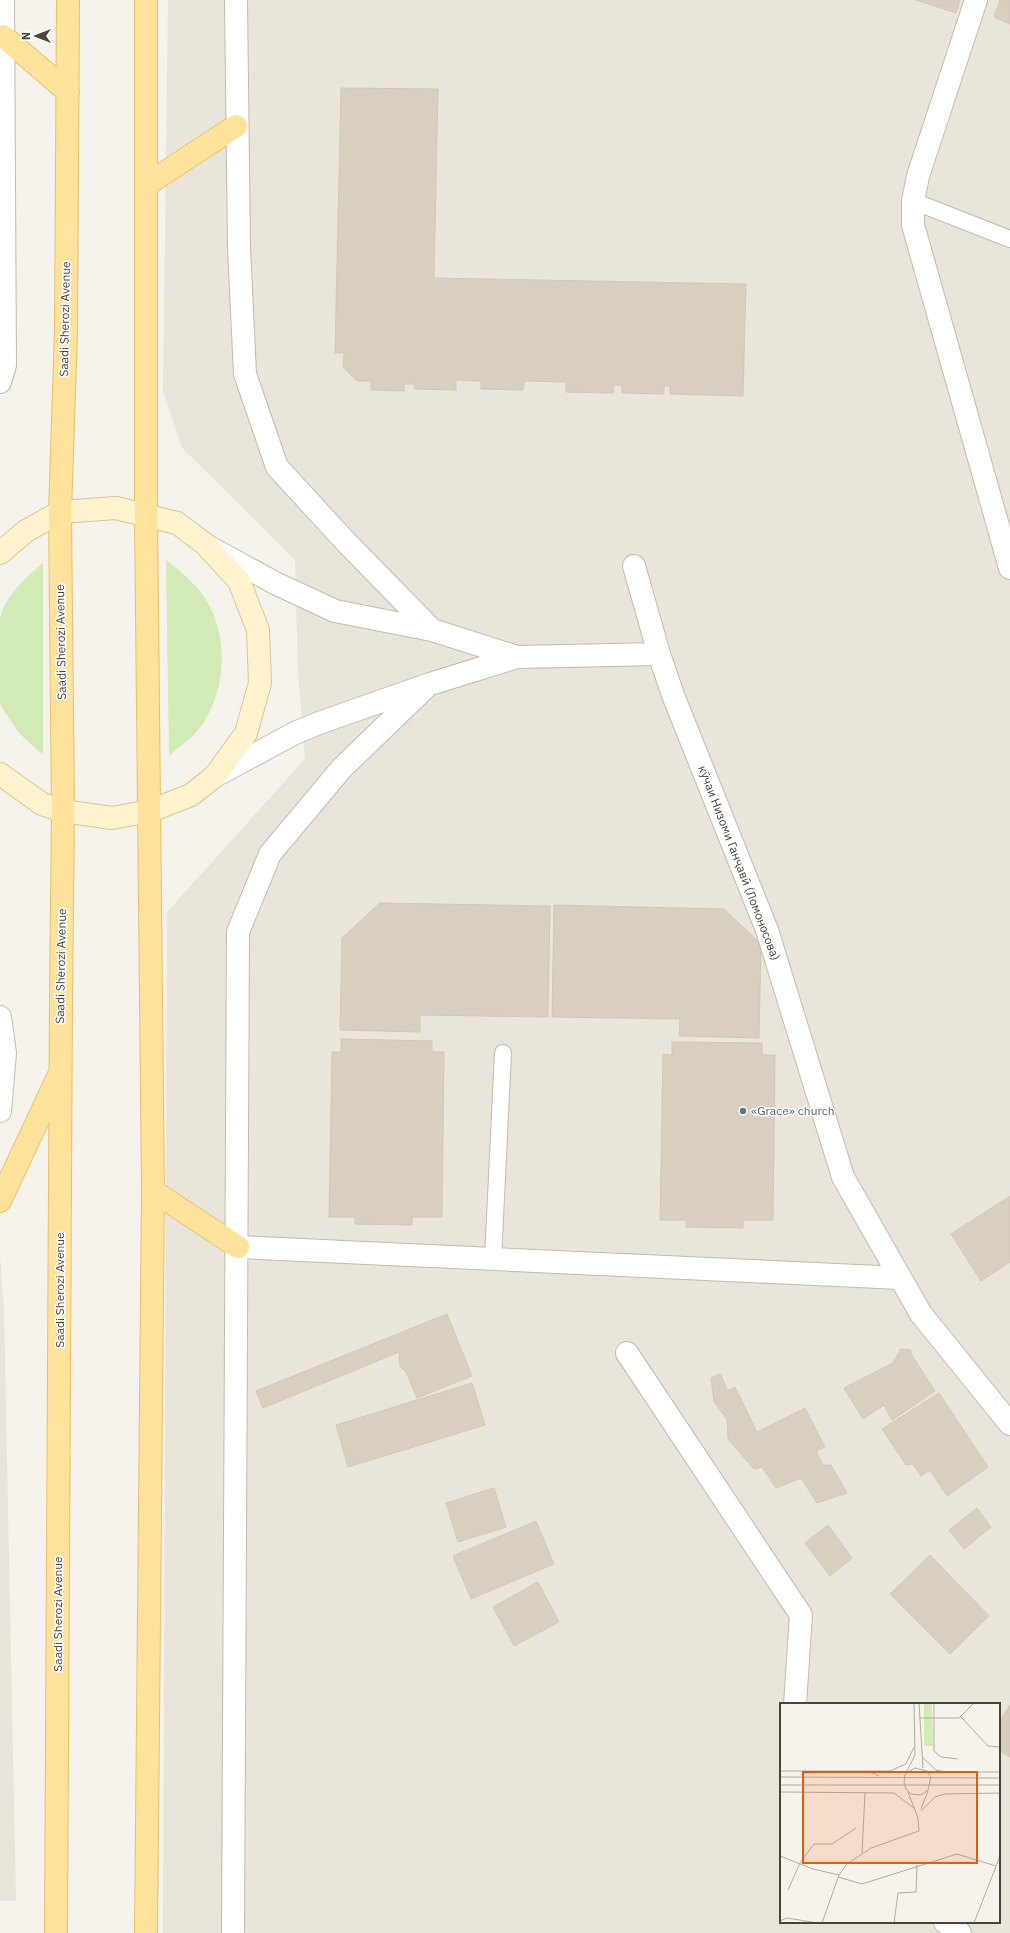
<svg xmlns="http://www.w3.org/2000/svg" width="1010" height="1933" viewBox="0 0 1010 1933" font-family="'IBM Plex Sans',sans-serif">
	<style>
		.residential { fill: #eae5da; fill-rule: evenodd }
		.green { fill: #d2eab5 }
		.building { fill: #d8cfc1; stroke: #d3c7b4 }
		.lines { fill: none; stroke-linecap: round; stroke-linejoin: round }
		.service-casing { stroke: #c2bbae; stroke-width: 18 }
		.minor-casing { stroke: #c2bbae; stroke-width: 24 }
		.secondary-casing { stroke: #d6c79b; stroke-width: 24 }
		.primary-casing { stroke: #e6c16a; stroke-width: 24 }
		.service { stroke: #fff; stroke-width: 16 }
		.minor { stroke: #fff; stroke-width: 22 }
		.secondary { stroke: #fff3cd; stroke-width: 22 }
		.primary { stroke: #ffe39c; stroke-width: 22 }
		.worship-dot { fill: #6b7280; stroke: #fff; stroke-width: 1.5 }
		.labels { text-anchor: middle; stroke-width: 3; stroke-linejoin: round; paint-order: stroke }
		.street-label { font-size: 12px; fill: #4b4439; stroke: #fff }
		.worship-label { font-size: 12px; fill: #5b616d; stroke: #fff; text-anchor: start }
		.inset-road { fill: none; stroke: #b2ada4; stroke-width: 1 }
		.view { fill: #e8590c; fill-opacity: 0.15; stroke: #e8590c; stroke-width: 2 }
		.inset-edge { fill: none; stroke: #4b4439; stroke-width: 2 }
	</style>
	<rect width="100%" height="100%" fill="#f6f3ec"/>
	<!-- residential -->
	<path class="residential" d="M168 0H1010V1933H163L167 912 305 759 298 672 295 560 182 448 163 391ZM781 1704H999V1922H781Z
		M0 1255 4 1310 16 1901H0Z"/>
	<!-- green -->
	<path class="green" d="M166 560C183 573 200 587 210 607 229 644 225 695 199 729 191 739 178 747 169 756Z
		M43 563V755L19 733 1 706 0 701V618C7 594 25 578 43 563Z"/>
	<!-- building -->
	<path class="building" d="M916 0H960L956 13Z
		M1000 0H1010V24L994 17Z
		M341 88 438 89 434 278 746 284 743 396 670 394V386H664V394L622 393V385H614L613 393 566 392V382L524 381 523 390 481 389V381L456 380V390L414 389 415 384H404V391L371 390V381H357L343 367 344 353H335Z
		M380 903 550 906 548 1017 420 1015V1032L340 1030 342 938Z
		M554 905 724 909 761 944 759 1038 679 1036 680 1019 552 1017Z
		M341 1039 432 1041V1052H444L442 1217H412V1225L355 1224V1217H329L332 1052H341Z
		M672 1042 762 1043V1055H775L773 1220H743V1228L686 1227V1220H660L663 1054 672 1055Z
		M1010 1196V1262L981 1281 951 1234Z
		M447 1314 472 1376 417 1398 406 1372 400 1366 399 1352 263 1408 256 1391Z
		M901 1349 911 1350V1354L935 1391 892 1420 884 1405 863 1419 844 1388 893 1363Z
		M720 1374 728 1391 735 1387 757 1432 805 1408 825 1447 816 1451 823 1465H831L847 1493 817 1503 801 1478 776 1488 762 1467 754 1469 728 1439 727 1419 714 1402 711 1378Z
		M472 1383 485 1425 348 1467 336 1425Z
		M939 1393 988 1467 947 1496 930 1470 921 1476 913 1464 906 1465 882 1429Z
		M494 1488 506 1527 458 1542 446 1503Z
		M977 1508 991 1527 964 1549 949 1530Z
		M536 1521 554 1564 471 1599 453 1556Z
		M828 1525 852 1558 830 1576 805 1543Z
		M930 1555 989 1616 950 1654 890 1594Z
		M538 1582 559 1622 514 1646 493 1607Z
		M1010 1705V1757L999 1750V1722Z"/>
	<g class="lines">
		<defs>
			<path id="service" d="M913 201 1010 239
				M493 1259 503 1053"/>
			<path id="minor" d="M236 0 239 248 245 374 277 467 346 542 432 630
				M976 0 918 176 913 201V225L1010 568
				M0 382 5 365 3 0
				M209 547 277 584 335 611 432 630 517 657
				M634 566 659 654
				M215 776 295 733 319 723 430 684 517 657 659 654 673 695 767 930 843 1177 921 1314 1010 1424
				M0 1017 5 1053 0 1111
				M238 1247 900 1278
				M627 1353 801 1615 795 1704
				M945 1922 960 1933
				M233 1933 238 932 270 854 342 768 425 688"/>
			<path id="secondary" d="M0 553 26 531 60 512 116 508 177 523 205 544 239 581 258 630 260 683 246 733 215 776 191 795 150 811 112 818 63 811 42 804 0 774"/>
			<path id="primary" d="M146 0V515L153 1191 146 1933
				M3 36 68 92
				M146 185 236 126
				M153 1191 238 1247
				M0 1201 58 1077
				M56 1933 61 998 63 811 60 512 66 332 68 0"/>
		</defs>
		<!-- service casing -->
		<use href="#service" class="service-casing"/>
		<!-- minor casing -->
		<use href="#minor" class="minor-casing"/>
		<!-- secondary casing -->
		<use href="#secondary" class="secondary-casing"/>
		<!-- primary casing -->
		<use href="#primary" class="primary-casing"/>
		<!-- service -->
		<use href="#service" class="service"/>
		<!-- minor -->
		<use href="#minor" class="minor"/>
		<!-- secondary -->
		<use href="#secondary" class="secondary"/>
		<!-- primary -->
		<use href="#primary" class="primary"/>
	</g>
	<!-- markers -->
	<circle class="worship-dot" cx="743" cy="1111" r="4"/>
	<g class="labels">
		<!-- street labels -->
		<g class="street-label">
			<text transform="translate(65 319) rotate(-89)" y="4">Saadi Sherozi Avenue</text>
			<text transform="translate(61 642) rotate(-91)" y="4">Saadi Sherozi Avenue</text>
			<text transform="translate(739 863) rotate(69)" y="4">кӯчаи Низоми Ганҷавӣ (Ломоносова)</text>
			<text transform="translate(61 966) rotate(-89)" y="4">Saadi Sherozi Avenue</text>
			<text transform="translate(60 1290) rotate(-90)" y="4">Saadi Sherozi Avenue</text>
			<text transform="translate(58 1614) rotate(-90)" y="4">Saadi Sherozi Avenue</text>
		</g>
		<!-- worship labels -->
		<g class="worship-label">
			<text x="751" y="1115">«Grace» church</text>
		</g>
	</g>
	<!-- overview -->
	<g transform="translate(780 1703)">
		<rect width="220" height="220" fill="#f6f3ec"/>
		<path d="M144 0H152L153 43H144Z" fill="#d2eab5"/>
		<path class="inset-road" d="M139 0 143 65M154 0V48L161 54 178 56M181 14 208 43 220 44M139 15H179L194 0M142 54 156 67 165 69H220M0 68H110L126 61 134 44M88 68 99 73M128 69 135 65 147 68 151 74 148 87 141 92 131 91 126 86 124 79 125 72 135 52 134 0M0 74 220 75M0 82H220M0 89 114 90 135 106M141 106 148 88M141 108 155 94 164 91 220 90M82 150 85 90M0 153 33 166 59 172M58 174 82 181 177 151 216 163M8 187 20 160 34 141H52L76 125M0 218 7 215 38 220M42 220 59 172 67 161 91 145 139 128 138 115 128 89M114 220 118 190 136 189 137 162M194 220 220 153"/>
		<path class="view" d="M23 69H197V160H23Z"/>
		<rect width="220" height="220" class="inset-edge"/>
	</g>
	<!-- north arrow -->
	<g transform="translate(36 36) rotate(270)" stroke="#ffffff" stroke-width="3" paint-order="stroke">
	<path d="M0-3L7 15L0 10L-7 15Z" fill="#4b4439"/>
	<text y="-6" font-size="11" font-weight="bold" text-anchor="middle" fill="#4b4439">N</text>
	</g>
</svg>
